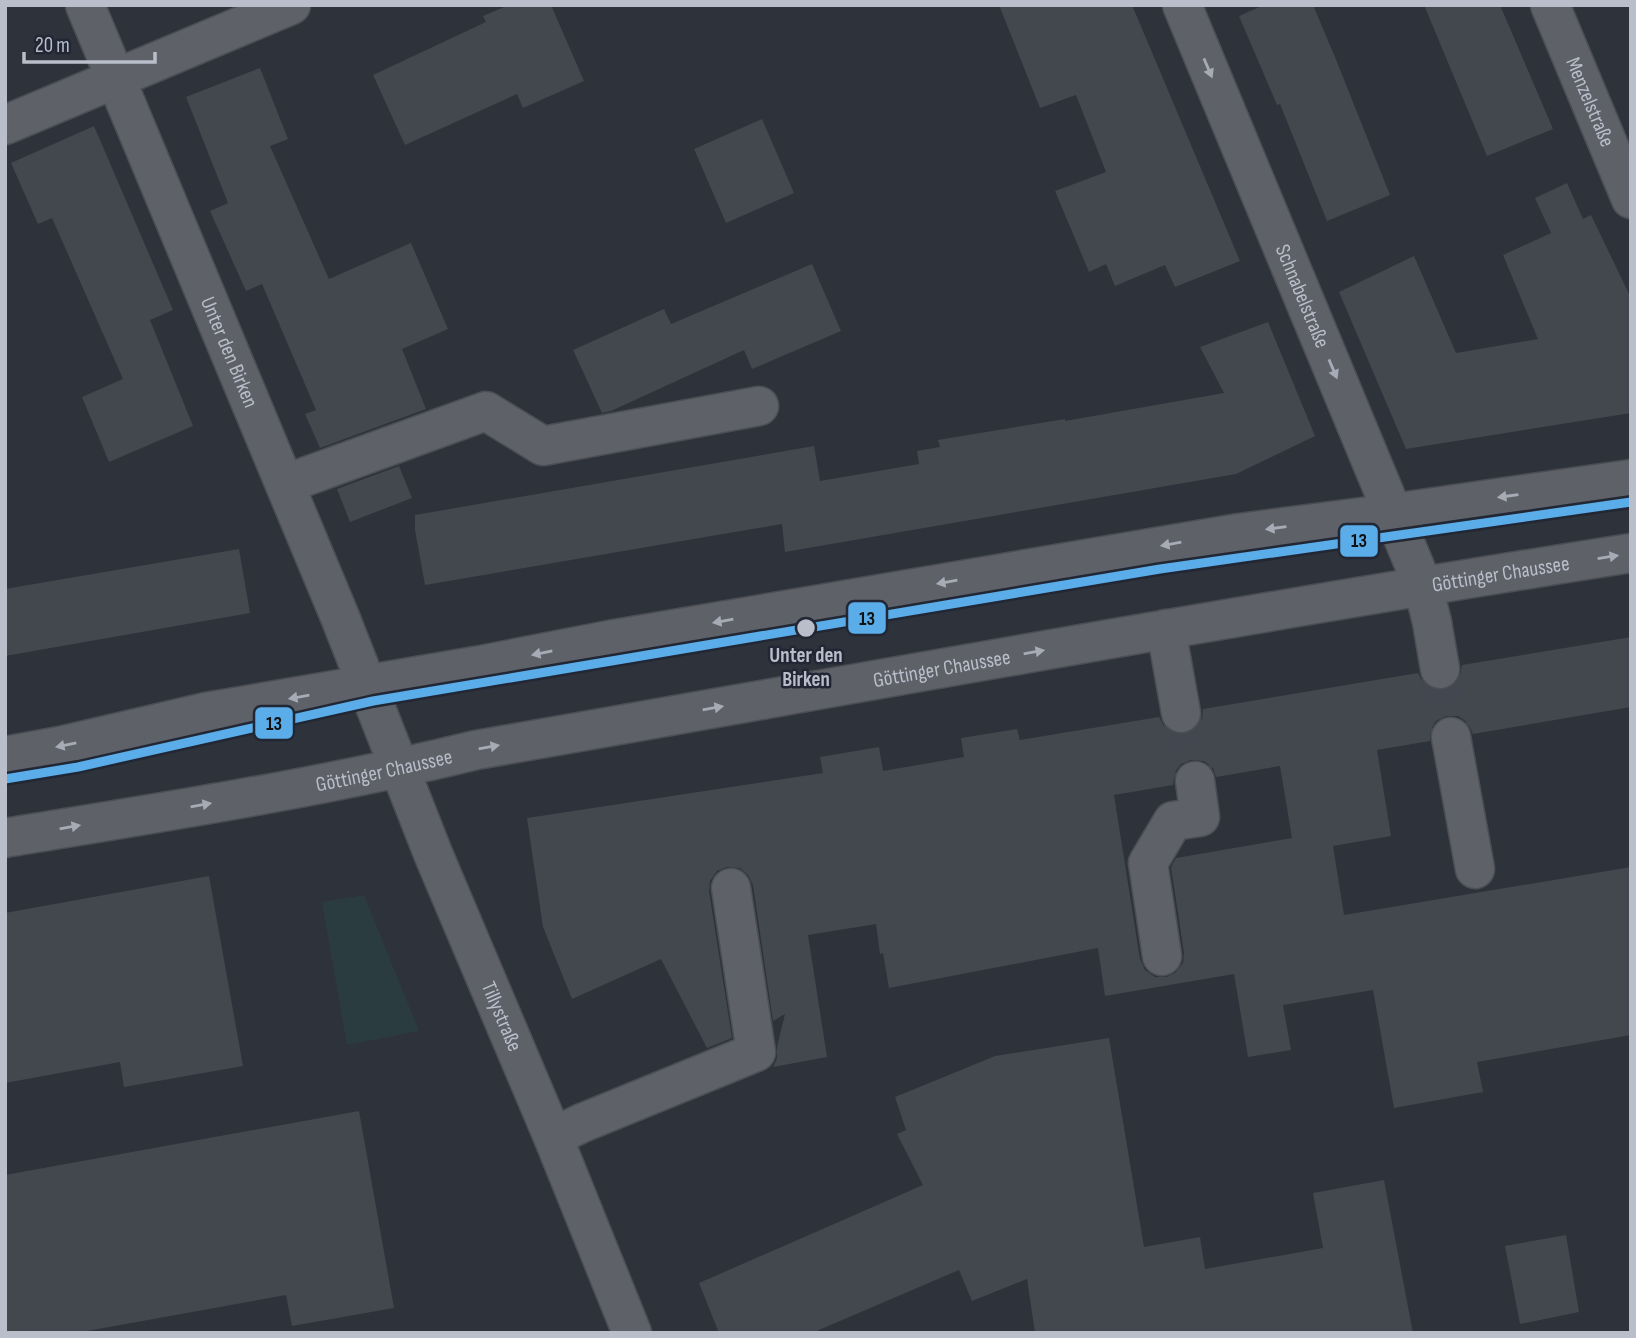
<svg xmlns="http://www.w3.org/2000/svg" width="1636" height="1338" viewBox="0 0 1636 1338" font-family="'Sofia Sans Condensed',sans-serif">
	<style>
		.green { fill: #2b3c41 }
		.building { fill: #43474e; fill-rule: evenodd }
		.lines { fill: none; stroke-linecap: round; stroke-linejoin: round }
		.minor-tunnel { stroke: #434750; stroke-width: 38; stroke-dasharray: 38 19; stroke-linecap: butt }
		.minor-casing { stroke: #4c4e55; stroke-width: 41 }
		.minor { stroke: #5e6168; stroke-width: 38 }
		.tram-1-casing { stroke: #212735; stroke-width: 14 }
		.tram-1 { stroke: #5aade8; stroke-width: 9 }
		.oneway { fill: #a7abb6 }
		.stop-dot { fill: #b9beca; stroke: #212735; stroke-width: 2.5 }
		.labels { text-anchor: middle; stroke-width: 5; stroke-linejoin: round; paint-order: stroke }
		.street-label { font-size: 21px; fill: #b9beca; stroke: #212735 }
		.stop-label { font-size: 21px; font-weight: bold; fill: #b9beca; stroke: #212735 }
		.line-badge { stroke: #212735; stroke-width: 2.5 }
		.pale-badge-label { font-size: 19px; text-anchor: middle; font-weight: bold; fill: #111 }
	</style>
	<rect width="100%" height="100%" fill="#2e323a"/>
	<!-- green -->
	<path class="green" d="M364 895 419 1031 347 1045 322 902Z"/>
	<!-- building -->
	<path class="building" d="M509 5H551L584 81 523 108 517 94 405 145 373 75 486 22 483 16Z
		M999 5H1132L1240 261 1175 287 1165 265 1115 286 1106 264 1089 272 1055 191 1106 172 1076 95 1040 108Z
		M1264 5H1313L1335 57 1390 195 1327 221 1280 104 1277 105 1239 16Z
		M1424 5H1500L1553 129 1487 156Z
		M260 68 288 139 270 146 329 279 411 243 448 329 402 349 426 409 320 448 305 414 316 410 262 284 246 291 210 211 228 203 186 97Z
		M762 119 794 193 726 223 694 149Z
		M94 126 173 310 150 320 193 426 109 462 82 397 123 379 52 218 38 224 11 163Z
		M1567 183 1583 219 1591 215 1631 298V413L1406 449 1339 292 1414 256 1456 353 1538 339 1503 255 1551 233 1535 198Z
		M812 264 841 331 752 369 744 350 611 411 602 413 573 350 664 309 671 324Z
		M1268 322 1315 436 1236 474 785 552 782 524 425 585 415 530V515L814 446 820 481 919 464 917 451 940 447 938 440 1065 419V421L1224 393 1200 347Z
		M399 466 412 498 350 522 337 489Z
		M239 549 250 613 5 656V589Z
		M1631 637V707L1473 734 1467 722 1458 716H1446L1436 721 1431 729 1430 741 1377 750 1391 836 1333 846 1344 915 1631 867V1035L1477 1062 1483 1092 1394 1108 1373 990 1283 1005 1291 1050 1248 1057 1234 974 1105 996 1098 948 889 988 883 953 880 954 876 924 808 935 827 1057 773 1067 777 1058V1047L785 1014 773 1021 753 885 748 875 740 868 727 867 717 871 710 881 709 891 732 1038 707 1048 661 959 572 999 543 927 527 818 823 773 820 757 879 747 883 771 964 757 961 738 1017 729 1020 740 1159 717 1165 728 1174 734 1184 735 1196 729 1202 720 1203 709 1418 673 1423 682 1432 689 1444 690 1453 686 1460 677 1462 665ZM1191 760 1204 761 1213 768 1216 777 1280 766 1292 838 1176 858 1171 867 1184 953 1183 963 1175 973 1166 977H1155L1145 970 1140 959 1114 795 1173 785 1175 772 1181 764Z
		M209 876 243 1066 124 1087 120 1062 5 1083V913Z
		M1109 1038 1144 1247 1200 1237 1205 1269 1323 1248 1313 1193 1384 1180 1413 1333H1035L1027 1279 972 1301 959 1270 812 1333H719L699 1283 923 1185 897 1134 906 1130 895 1097 995 1056Z
		M359 1111 394 1308 292 1326 286 1295 76 1333H5V1175Z
		M1566 1235 1579 1312 1520 1324 1505 1246Z"/>
	<g class="lines">
		<!-- minor-tunnel -->
		<path class="minor-tunnel" d="M1440 669 1451 737
			M1181 713 1195 781"/>
		<defs>
			<g id="minor">
				<path id="s1" d="M85 5 340 617 434 856 553 1137 632 1333"/>
				<path id="s2" d="M1182 5 1423 586 1432 622 1440 669"/>
				<path id="s3" d="M1550 5 1631 199"/>
				<path d="M5 125 291 5"/>
				<path d="M285 484 486 411 543 446 759 406"/>
				<path d="M1166 629 1181 713"/>
				<path d="M1451 737 1475 869"/>
				<path d="M5 756 60 746 206 712 481 665 609 640 1239 533 1393 513 1631 479"/>
				<path id="s4" d="M5 838C163 812 321 788 476 750 861 683 1245 613 1631 553"/>
				<path d="M1162 956 1148 863 1173 821 1200 817 1195 781"/>
				<path d="M553 1137 582 1123 756 1052 731 888"/>
			</g>
		</defs>
		<!-- minor casing -->
		<use href="#minor" class="minor-casing"/>
		<!-- minor -->
		<use href="#minor" class="minor"/>
		<defs>
			<path id="tram-1" d="M5 779 78 767 373 701 1160 569 1631 502"/>
		</defs>
		<!-- tram-1 casing -->
		<use href="#tram-1" class="tram-1-casing"/>
		<!-- tram-1 -->
		<use href="#tram-1" class="tram-1"/>
	</g>
	<!-- one-way arrows -->
	<defs><path id="oneway-solid" d="M-6-.8H1V-3.2L6.5 0L1 3.2V.8H-6Z" transform="scale(1.75)"/></defs>
	<g class="oneway">
		<use href="#oneway-solid" transform="translate(1208 68) rotate(67)"/>
		<use href="#oneway-solid" transform="translate(1333 369) rotate(67)"/>
		<use href="#oneway-solid" transform="translate(1508 496) rotate(172)"/>
		<use href="#oneway-solid" transform="translate(1276 528) rotate(172)"/>
		<use href="#oneway-solid" transform="translate(1171 544) rotate(170)"/>
		<use href="#oneway-solid" transform="translate(1608 557) rotate(-9)"/>
		<use href="#oneway-solid" transform="translate(947 582) rotate(170)"/>
		<use href="#oneway-solid" transform="translate(723 621) rotate(170)"/>
		<use href="#oneway-solid" transform="translate(1034 652) rotate(-10)"/>
		<use href="#oneway-solid" transform="translate(542 653) rotate(169)"/>
		<use href="#oneway-solid" transform="translate(299 697) rotate(170)"/>
		<use href="#oneway-solid" transform="translate(713 708) rotate(-10)"/>
		<use href="#oneway-solid" transform="translate(66 745) rotate(168)"/>
		<use href="#oneway-solid" transform="translate(489 747) rotate(-10)"/>
		<use href="#oneway-solid" transform="translate(201 805) rotate(-10)"/>
		<use href="#oneway-solid" transform="translate(70 827) rotate(-10)"/>
	</g>
	<!-- markers -->
	<circle class="stop-dot" cx="806" cy="628" r="10"/>
	<g class="labels">
		<!-- street labels -->
		<g class="street-label">
			<text dy="7" stroke="none"><textPath href="#s3" startOffset="105">Menzelstraße</textPath></text>
			<text dy="7" stroke="none"><textPath href="#s2" startOffset="315">Schnabelstraße</textPath></text>
			<text dy="7" stroke="none"><textPath href="#s1" startOffset="376">Unter den Birken</textPath></text>
			<text dy="7" stroke="none"><textPath href="#s4" startOffset="1519">Göttinger Chaussee</textPath></text>
			<text dy="7" stroke="none"><textPath href="#s4" startOffset="952">Göttinger Chaussee</textPath></text>
			<text dy="7" stroke="none"><textPath href="#s4" startOffset="385">Göttinger Chaussee</textPath></text>
			<text dy="7" stroke="none"><textPath href="#s1" startOffset="1094">Tillystraße</textPath></text>
		</g>
		<!-- stop labels -->
		<g class="stop-label">
			<text x="806" y="662">Unter den<tspan x="806" dy="24">Birken</tspan></text>
		</g>
	</g>
	<g class="line-badge">
		<rect x="1339" y="524" width="40" height="34" rx="7" fill="#5aade8"/>
		<rect x="847" y="601" width="40" height="34" rx="7" fill="#5aade8"/>
		<rect x="254" y="706" width="40" height="34" rx="7" fill="#5aade8"/>
	</g>
	<g class="pale-badge-label">
		<text x="1359" y="547">13</text>
		<text x="867" y="625">13</text>
		<text x="274" y="730">13</text>
	</g>
	<!-- border -->
	<rect width="1636" height="1338" fill="none" stroke="#b9beca" stroke-width="14"/>
	<!-- scale -->
	<path d="M24 52v10h131v-10" fill="none" stroke="#b9beca" stroke-width="3.5"/>
	<text x="35" y="52" font-size="21" fill="#b9beca" stroke="#212735" stroke-width="5" paint-order="stroke">20 m</text>
</svg>
